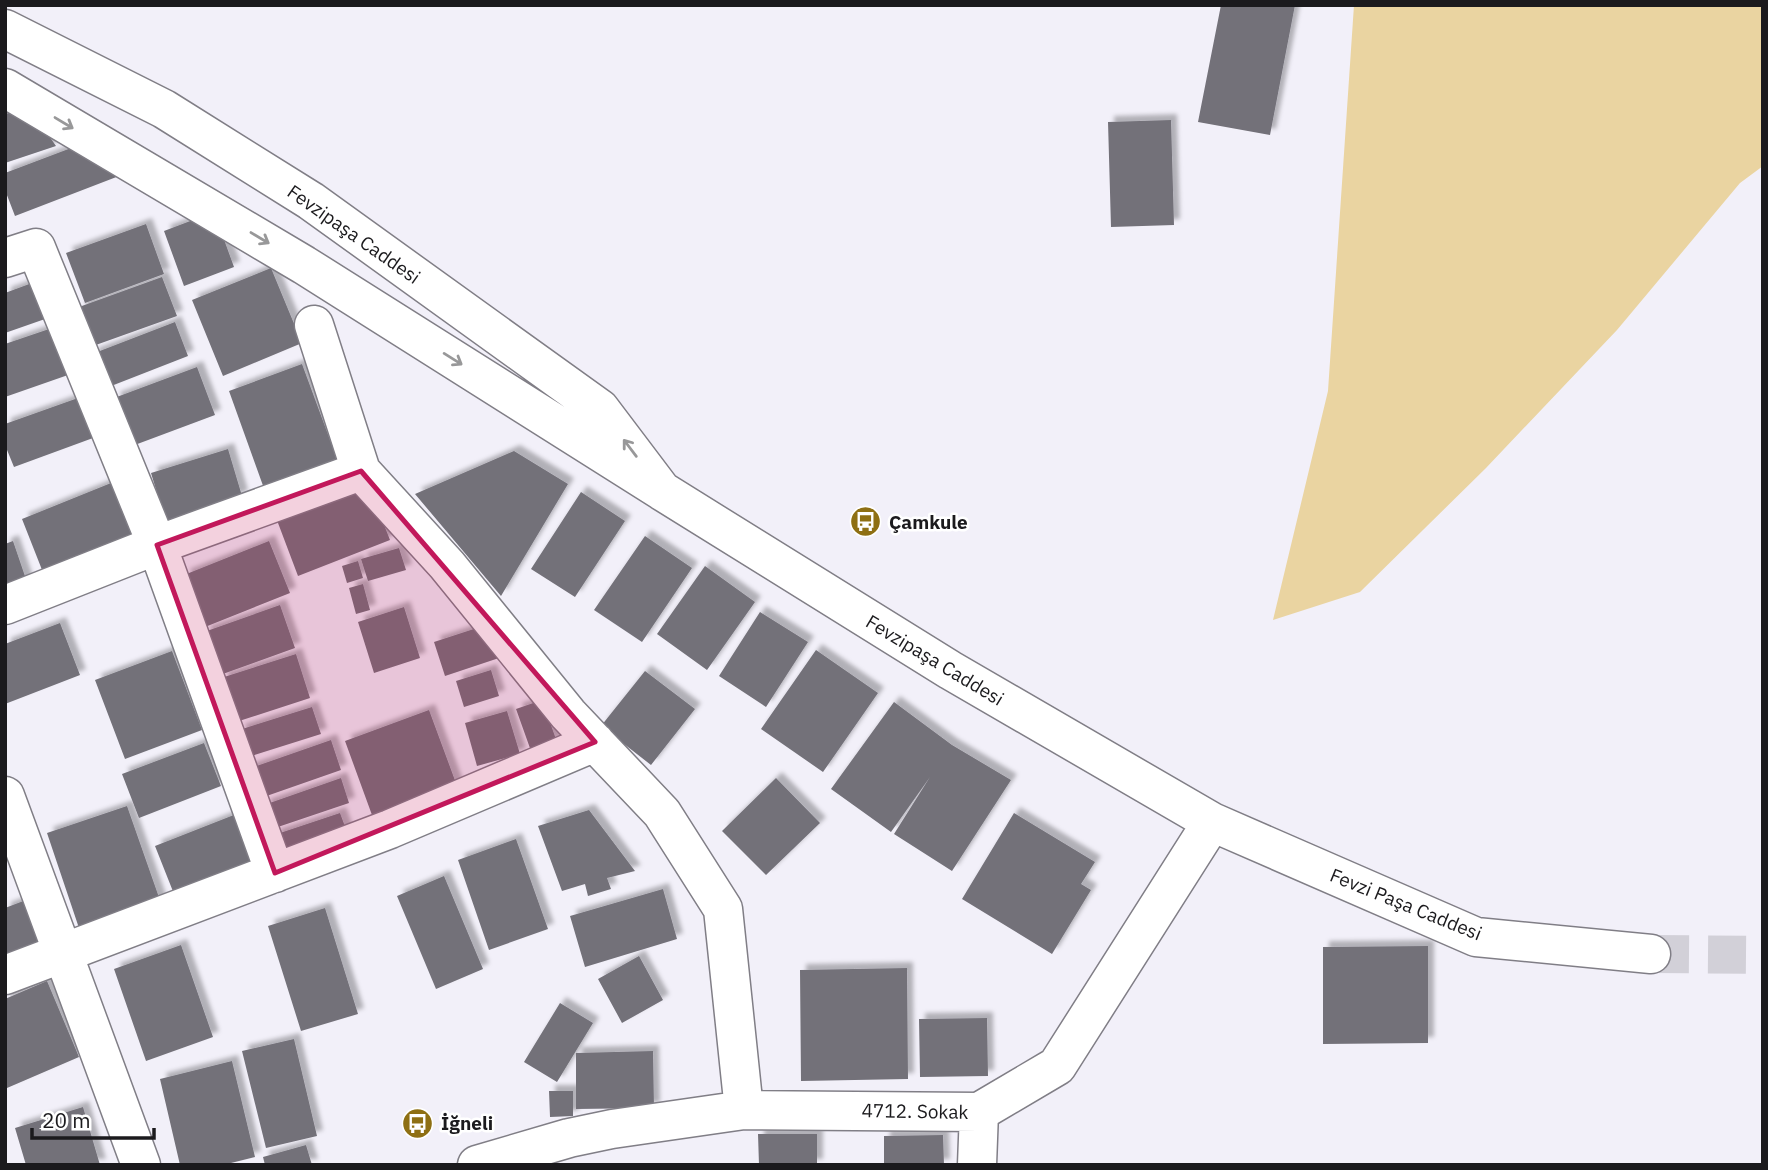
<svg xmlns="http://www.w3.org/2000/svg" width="1768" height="1170" viewBox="0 0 1768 1170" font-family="'IBM Plex Sans',sans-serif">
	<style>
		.green { fill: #ead4a1 }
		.building { fill: #737179; filter: url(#shadow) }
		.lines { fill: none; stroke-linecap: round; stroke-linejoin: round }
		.minor-tunnel { stroke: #d2d0d8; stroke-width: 38; stroke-dasharray: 38 19; stroke-linecap: butt }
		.minor-casing { stroke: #807e86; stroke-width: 41 }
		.minor { stroke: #fff; stroke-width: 38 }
		.oneway { stroke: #989899 }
		.marked { fill: #c2185b; fill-opacity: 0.2; stroke: #c2185b; stroke-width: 5; stroke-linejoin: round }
		.labels { text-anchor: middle; stroke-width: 5; stroke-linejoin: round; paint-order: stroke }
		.street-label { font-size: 19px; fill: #1b1a1d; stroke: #fff }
		.poi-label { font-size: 19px; font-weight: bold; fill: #1b1a1d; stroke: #fff; text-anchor: start }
	</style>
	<defs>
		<filter id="shadow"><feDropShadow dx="6" dy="-6" stdDeviation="2" flood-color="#0004"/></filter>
	</defs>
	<rect width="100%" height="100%" fill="#f2f0f9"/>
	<!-- green -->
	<path class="green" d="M1354 5H1763V166L1740 183 1617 330 1486 468 1360 592 1273 620 1328 391Z"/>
	<!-- building -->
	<path class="building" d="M1221 5H1295L1270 135 1198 122Z
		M29 107 56 146 5 163V114Z
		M1171 120 1174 225 1111 227 1108 122Z
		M87 142 119 176 15 216 5 190V173Z
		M214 212 234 267 184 286 164 231Z
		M146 224 164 274 85 303 66 253Z
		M271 268 302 343 223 376 192 300Z
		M162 277 177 316 93 346 79 307Z
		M32 283 45 319 5 333V293Z
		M175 322 188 356 106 388 92 354Z
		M52 328 68 375 5 397V344Z
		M302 364 340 467 266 494 229 391Z
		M197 367 215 415 132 446 114 398Z
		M78 398 93 438 14 467 5 445V424Z
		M228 449 242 496 168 529 151 473Z
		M514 451 568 484 501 596 415 494Z
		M366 479 390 540 298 576 275 515Z
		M116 481 141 542 46 580 22 519Z
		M581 492 625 521 575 597 531 569Z
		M645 536 692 568 642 642 594 610Z
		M13 541 29 588 5 597V544Z
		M269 541 290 593 205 627 184 575Z
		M399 548 406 570 368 581 361 559Z
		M358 561 363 578 347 583 342 566Z
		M705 566 755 602 707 670 657 634Z
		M363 584 370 610 356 614 349 588Z
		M280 605 295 648 220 675 204 632Z
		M404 607 420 658 374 673 358 622Z
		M760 612 808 642 766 707 719 676Z
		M60 623 80 675 5 704V644Z
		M483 626 505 656 445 676 434 642Z
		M816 650 878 693 823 772 761 729Z
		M172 651 202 730 125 759 95 680Z
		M296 654 310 698 236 722 221 678Z
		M491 670 499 696 464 707 456 681Z
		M645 671 695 709 651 765 601 726Z
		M542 700 557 742 531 751 516 709Z
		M894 702 952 745 1011 780 952 871 894 834 930 777 891 832 831 789Z
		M312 707 321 734 248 757 239 730Z
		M429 710 460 794 376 826 345 741Z
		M507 711 520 754 477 766 465 723Z
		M331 740 341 770 258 799 248 769Z
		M204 743 221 786 139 818 122 774Z
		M341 778 349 803 272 829 264 805Z
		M776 778 820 823 766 875 722 831Z
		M127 806 162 906 81 934 47 833Z
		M589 810 635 871 607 878 611 889 588 896 585 884 562 891 538 826Z
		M244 811 265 864 176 899 155 846Z
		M340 813 350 840 283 863 274 835Z
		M1014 813 1095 862 1081 884 1091 890 1052 954 962 899Z
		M516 839 548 929 489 950 458 860Z
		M444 876 483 969 436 989 397 896Z
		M663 889 677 939 585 967 570 916Z
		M26 900 46 955 5 970V908Z
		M325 908 358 1014 301 1031 268 926Z
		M181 945 213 1037 146 1061 114 969Z
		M1428 946V1043L1323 1044V947Z
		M639 956 663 1000 622 1023 598 979Z
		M907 968 908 1079 801 1081 800 970Z
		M47 981 79 1057 7 1088 5 999Z
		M560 1003 593 1023 557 1082 524 1062Z
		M987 1018 988 1076 920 1077 919 1019Z
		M294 1039 317 1136 266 1148 242 1051Z
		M653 1051 654 1108 576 1109V1053Z
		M232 1061 255 1157 223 1165H180L160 1079Z
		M549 1091H573V1116L550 1117Z
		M83 1107 100 1165H26L15 1128Z
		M758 1134H817V1165H759Z
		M943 1135 944 1165H884V1136Z
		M306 1145 312 1165H265L263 1157Z"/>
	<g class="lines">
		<!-- minor-tunnel -->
		<path class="minor-tunnel" d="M1651 954 1763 955"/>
		<defs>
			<path id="minor" d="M5 29 164 109 311 201 600 409 662 491 304 265 5 88
				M5 258 36 248 157 545 275 873
				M361 471 447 565 568 714 662 813 723 909 744 1110
				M662 491 950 670 1212 822 1476 937 1651 954
				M5 605 157 545 361 471 314 325
				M5 796 141 1165
				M5 975 390 829 595 742
				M477 1165 569 1138 612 1129 744 1110 979 1112 1057 1066 1212 822
				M977 1165 979 1112"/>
		</defs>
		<!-- minor casing -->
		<use href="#minor" class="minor-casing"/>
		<!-- minor -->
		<use href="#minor" class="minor"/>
	</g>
	<!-- one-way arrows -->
	<defs><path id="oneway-shaft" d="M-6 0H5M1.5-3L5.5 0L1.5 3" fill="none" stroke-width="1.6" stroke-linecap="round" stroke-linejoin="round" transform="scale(1.75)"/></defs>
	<g class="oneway">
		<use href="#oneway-shaft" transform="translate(64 123) rotate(31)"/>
		<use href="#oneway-shaft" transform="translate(260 238) rotate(31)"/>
		<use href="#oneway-shaft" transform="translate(453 359) rotate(32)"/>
		<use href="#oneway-shaft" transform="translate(630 448) rotate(-127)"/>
	</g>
	<!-- marked area -->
	<path class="marked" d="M361 471 595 742 275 873 157 545Z"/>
	<!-- icons -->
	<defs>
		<symbol id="bus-disc" viewBox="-11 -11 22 22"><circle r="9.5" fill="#8e6f13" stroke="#fff"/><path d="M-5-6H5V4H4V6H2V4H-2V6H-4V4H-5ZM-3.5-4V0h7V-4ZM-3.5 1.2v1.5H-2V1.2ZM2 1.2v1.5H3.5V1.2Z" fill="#fff"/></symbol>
	</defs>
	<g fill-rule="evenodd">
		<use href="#bus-disc" x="848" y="504" width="35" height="35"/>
		<use href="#bus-disc" x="400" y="1106" width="35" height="35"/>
	</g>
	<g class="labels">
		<!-- street labels -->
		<g class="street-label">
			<text transform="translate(354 234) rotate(35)" y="7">Fevzipaşa Caddesi</text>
			<text transform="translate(935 660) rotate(31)" y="7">Fevzipaşa Caddesi</text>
			<text transform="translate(1406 904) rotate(22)" y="7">Fevzi Paşa Caddesi</text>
			<text transform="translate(915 1111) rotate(1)" y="7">4712. Sokak</text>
		</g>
		<!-- poi labels -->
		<g class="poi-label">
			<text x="889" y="529">Çamkule</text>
			<text x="441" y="1130">İğneli</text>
		</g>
	</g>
	<!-- border -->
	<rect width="1768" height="1170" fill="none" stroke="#1b1a1d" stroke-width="14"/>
	<!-- scale -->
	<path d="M32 1128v10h122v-10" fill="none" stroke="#1b1a1d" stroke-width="3.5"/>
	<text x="42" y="1128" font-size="21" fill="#1b1a1d" stroke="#ffffff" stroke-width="5" paint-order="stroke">20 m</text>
</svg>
